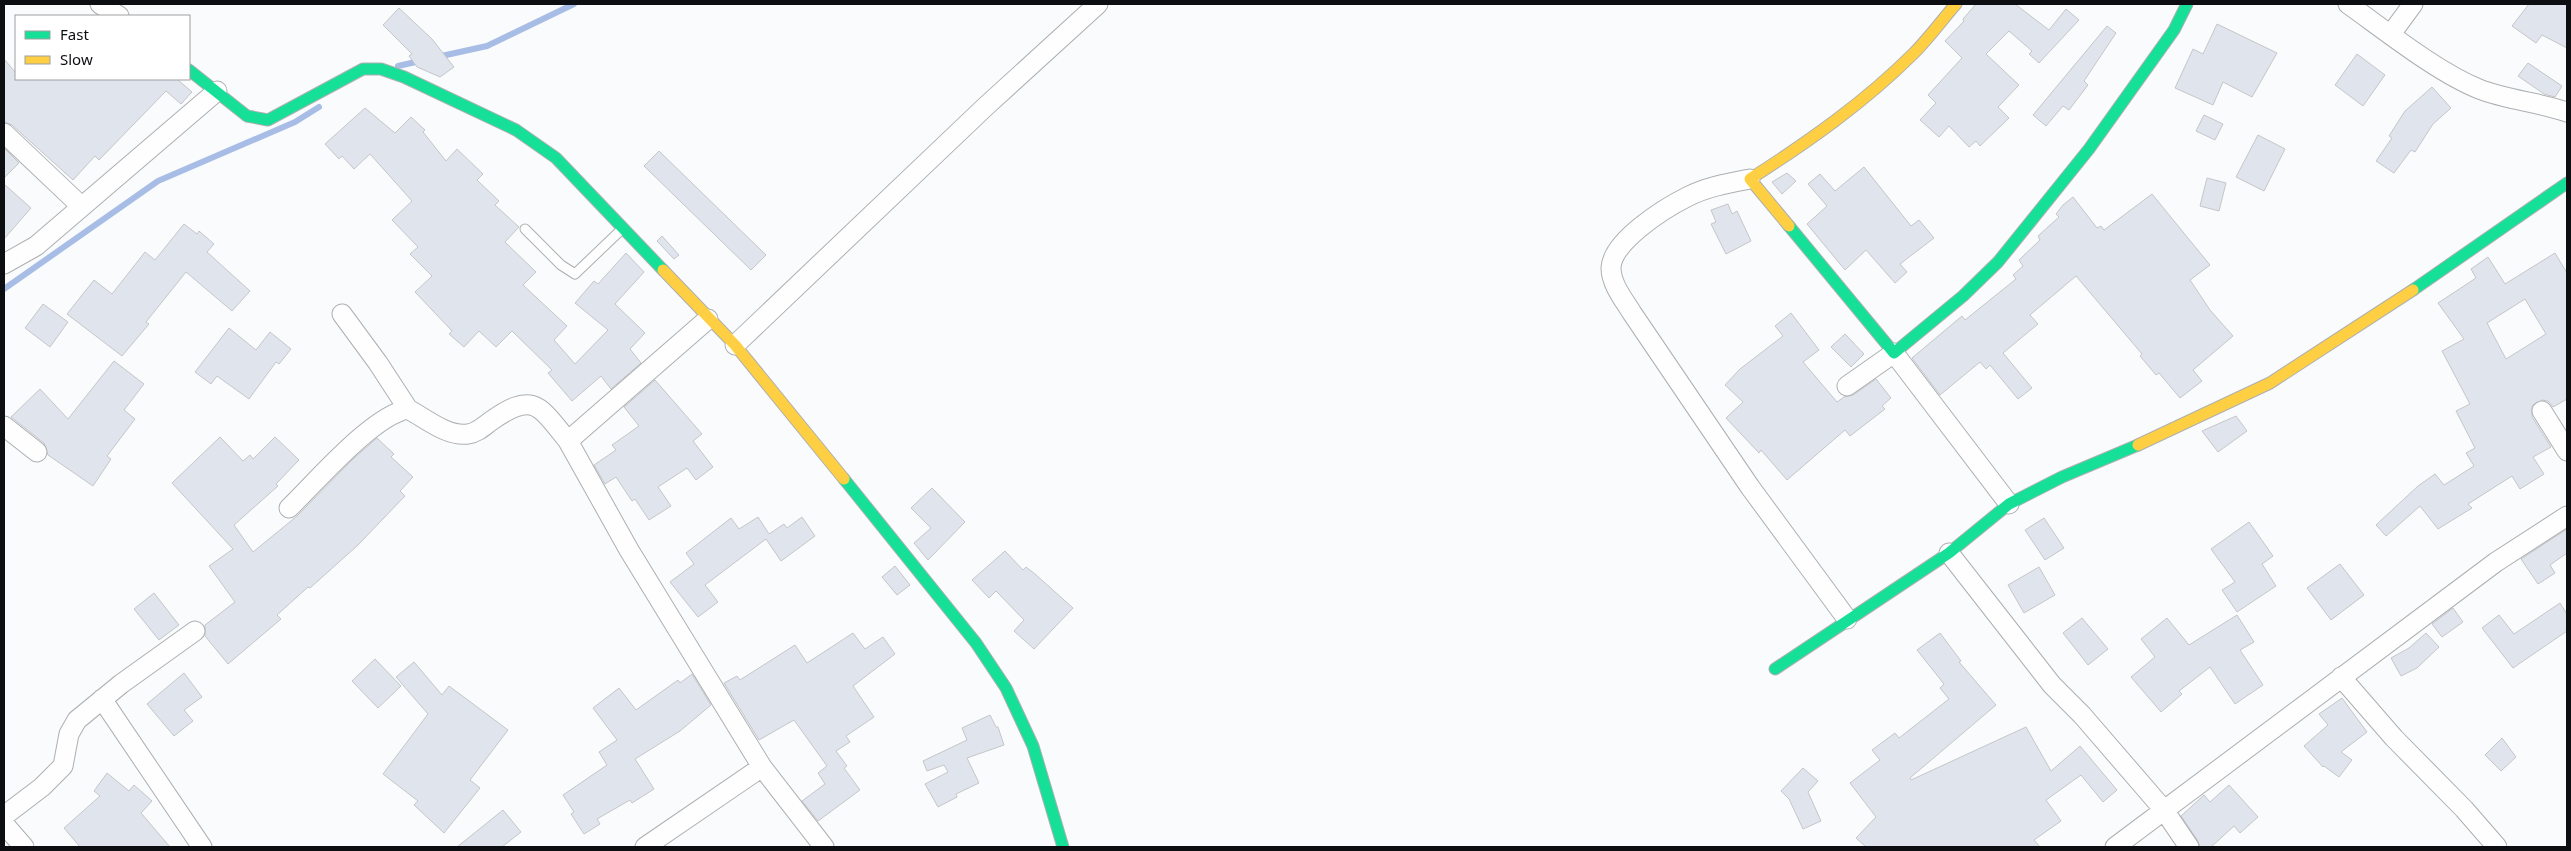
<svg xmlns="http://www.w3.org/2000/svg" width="2571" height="851" viewBox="0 0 2571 851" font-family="'Noto Sans',sans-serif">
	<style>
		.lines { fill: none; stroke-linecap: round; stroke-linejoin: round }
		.stream { stroke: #a8bde5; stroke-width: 6 }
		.building { fill: #e0e4ec; stroke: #c5c6c9; fill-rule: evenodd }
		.lane-casing { stroke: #adafb1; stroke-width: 11 }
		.street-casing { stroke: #adafb1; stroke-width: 21 }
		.fast-casing { stroke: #adafb1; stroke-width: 13 }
		.slow-casing { stroke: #adafb1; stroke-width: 13 }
		.lane { stroke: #fefeff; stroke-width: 9 }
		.street { stroke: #fefeff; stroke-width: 19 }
		.fast { stroke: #16e098; stroke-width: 11 }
		.slow { stroke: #ffcf43; stroke-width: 11 }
	</style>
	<rect width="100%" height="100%" fill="#f9fbfd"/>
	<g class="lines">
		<!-- stream -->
		<path class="stream" d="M437 57 487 46 574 4
			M398 66 420 61
			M4 289 158 181 295 122 319 107"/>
	</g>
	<!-- building -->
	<path class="building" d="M1976 4H2015L2049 30 2066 9 2079 20 2039 63 2029 54 2032 51 2009 31 1986 54 2019 85 1998 107 2009 118 1980 146 1976 141 1969 147 1949 126 1939 137 1920 120 1936 103 1928 95 1962 58 1945 41 1964 21 1963 19Z
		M2529 4H2567V48L2542 35 2536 43 2512 26Z
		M399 8 432 39 454 67 440 77 417 67 409 56 412 54 383 25Z
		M2217 24 2277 53 2252 97 2223 82 2213 105 2175 88 2193 49 2203 54Z
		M2107 26 2116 33 2084 81 2088 85 2069 110 2063 106 2046 126 2033 115Z
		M2357 54 2385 75 2363 106 2335 85Z
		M4 59 16 73V79H177L192 92 181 104 166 91 99 160 95 156 73 180 12 125 4 122Z
		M2528 63 2562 86 2555 97 2544 94 2518 76Z
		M2432 87 2451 108 2433 124 2415 152 2411 150 2394 173 2376 161 2392 138 2389 136 2405 111Z
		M365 108 395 133 411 117 425 130 423 132 446 161 457 149 483 174 477 180 499 201 495 205 519 227 505 242 536 272 523 285 567 326 554 340 575 364 608 330 575 303 594 281 598 284 626 253 644 272 615 304 645 333 630 349 641 363 611 389 601 376 572 401 548 373 552 370 512 331 496 347 479 331 464 347 449 334 452 331 415 292 432 276 410 254 418 247 392 220 412 201 370 154 354 169 342 156 339 159 325 144Z
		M2204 115 2223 124 2215 140 2196 131Z
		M2258 135 2285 149 2264 191 2236 177Z
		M4 148 19 163 4 178Z
		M659 151 766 255 751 270 644 166Z
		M1864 167 1911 226 1919 220 1934 238 1900 264 1907 272 1895 283 1866 250 1845 270 1807 224 1827 206 1808 184 1820 174 1835 191Z
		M1787 173 1796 181 1782 194 1772 182Z
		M2207 178 2226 183 2219 211 2200 206Z
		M4 184 31 208 4 239Z
		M2152 194 2210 265 2190 280 2210 310 2233 336 2193 370 2202 381 2180 398 2159 373 2156 375 2140 356 2142 354 2076 276 2030 315 2038 324 2003 353 2032 388 2018 399 1990 365 1986 369 1980 362 1940 395 1912 358 1962 316 1965 320 2016 279 2013 275 2023 266 2019 260 2040 240 2038 236 2059 217 2056 214 2063 205 2073 197 2097 228 2101 226 2104 230Z
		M1728 204 1732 214 1737 211 1751 241 1726 254 1711 224 1716 222 1711 210Z
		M184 224 197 234 199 231 214 244 207 252 250 291 232 311 186 272 146 322 149 324 122 356 67 314 94 280 112 294 145 252 155 260Z
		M662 236 679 255 674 259 657 241Z
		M2555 253 2567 273V399L2553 407 2548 401 2542 400 2532 406V417L2551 447 2533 457 2544 474 2520 489 2512 476 2468 504 2472 508 2438 529 2420 506 2386 536 2376 525 2418 486 2435 474 2444 485 2474 466 2466 453 2475 448 2456 411 2470 404 2442 351 2464 339 2438 303 2476 278 2471 269 2488 257 2505 284ZM2525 299 2546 334 2506 359 2487 323Z
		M43 304 68 322 50 347 25 328Z
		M1791 313 1819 350 1803 362 1837 402 1844 397 1853 395 1876 379 1891 398 1882 406 1885 409 1850 436 1845 430 1787 480 1761 450 1759 453 1726 418 1743 402 1725 385 1740 369 1783 336 1775 326Z
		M229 328 256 350 270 332 291 349 279 364 276 362 249 399 217 376 211 384 195 372Z
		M1845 334 1864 354 1851 367 1831 347Z
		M114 361 144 384 124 410 135 419 107 456 111 459 93 486 48 455 44 443 11 417 40 389 68 419Z
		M655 380 702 434 693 441 713 467 696 480 687 468 658 487 671 506 649 520 635 499 632 501 616 477 605 484 594 465 616 450 612 445 639 426 624 407Z
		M2236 416 2247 431 2218 452 2202 431Z
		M220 437 243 461 250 455 253 459 275 437 299 460 276 484 278 486 234 525 253 552 297 516 353 459 377 438 394 454 391 457 413 477 400 491 405 496 358 545 310 588 308 587 277 615 281 619 228 664 205 636V625L235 602 209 566 233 549 172 483Z
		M932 488 965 522 928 560 914 543 931 528 911 508Z
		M758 517 769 534 784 524 787 528 802 517 815 536 781 561 766 539 705 585 718 602 698 617 670 582 694 564 686 553 731 518 739 529Z
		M2044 518 2064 548 2045 560 2025 530Z
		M2249 522 2273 556 2262 564 2276 586 2237 612 2222 590 2235 582 2211 549Z
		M2567 529V553L2550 565 2555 573 2538 584 2521 559Z
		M1005 551 1023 570 1026 567 1035 574 1073 608 1034 649 1014 631 1024 620 996 591 989 598 972 580Z
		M2340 564 2364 595 2331 620 2307 588Z
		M895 566 910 585 897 595 882 577Z
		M2039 567 2055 595 2024 613 2008 585Z
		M154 593 179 625 159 640 134 609Z
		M2560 603 2567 614V631L2513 668 2482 628 2499 615 2514 634Z
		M2453 608 2463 622 2442 637 2432 624Z
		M2237 615 2254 642 2240 650 2263 685 2235 704 2210 667 2179 691 2182 694 2161 712 2131 677 2155 657 2141 639 2167 618 2189 645Z
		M2082 618 2108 649 2088 665 2063 633Z
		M853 633 865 649 883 637 895 654 853 686 874 717 846 736 850 742 836 751 847 766 844 768 860 790 818 821 802 801 825 784 818 773 827 766 794 720 759 740 724 683 737 676 740 680 795 645 807 663Z
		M1940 633 1961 661 1959 662 1996 705 1910 778 1911 780 2026 727 2051 771 2080 746 2117 790 2103 802 2081 775 2046 800 2061 821 2034 840 2040 847H1866L1856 838 1876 817 1850 783 1880 760 1872 750 1895 733 1899 738 1949 699 1940 688 1944 684 1917 650Z
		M2426 633 2439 647 2417 668 2401 676 2391 658 2409 648Z
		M375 659 401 686 378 708 352 681Z
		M414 662 442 695 449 686 508 730 470 780 480 788 444 833 414 805 418 801 383 774 428 714 396 677Z
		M184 673 202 697 184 710 193 721 174 736 147 704Z
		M692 674 711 705 680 731 635 759 654 789 632 803 630 800 597 819 600 824 584 834 571 814 574 812 563 795 607 765 599 752 617 740 593 708 619 688 636 710 678 680 680 683Z
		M2342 698 2367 732 2341 752 2352 760 2339 777 2324 766 2323 767 2304 746 2328 725 2319 714Z
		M990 715 996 727H998L1004 745 967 758 979 783 956 794 957 797 938 807 925 784 948 772 944 765 927 771 923 761 967 740 962 728Z
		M2502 738 2516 757 2501 771 2485 755Z
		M1803 768 1818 781 1808 792 1821 821 1803 829 1789 799 1781 791Z
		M107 773 129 791 134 785 152 801 141 813 170 847H80L64 828 100 796 94 791Z
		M2229 785 2258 817 2240 833 2234 826 2211 847H2200L2198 841 2181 816 2204 795 2210 802Z
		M503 810 521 832 502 847H457Z"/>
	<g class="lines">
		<defs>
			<path id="lane" d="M525 229 561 265 575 274 622 229"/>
			<path id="street" d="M100 4 119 16
				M2348 4C2386 31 2437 72 2479 89 2507 100 2538 102 2567 112
				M2391 34 2413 4
				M4 133 81 206
				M1750 179C1729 183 1706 187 1687 197 1665 208 1612 241 1611 268 1611 284 1624 300 1632 313L1750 487 1847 619
				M4 264 36 246 217 91
				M342 314 378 363 408 409
				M708 319 568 441 629 550 762 767 824 847
				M735 345 985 107 1098 4
				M1847 386 1894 353 2009 504
				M2542 411 2567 451
				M4 426 37 452
				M289 508C317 481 372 416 408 409 425 418 447 437 468 434 477 433 484 426 491 421 533 391 539 405 568 441
				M1949 553 2052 685 2082 715 2164 810 2189 847
				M2341 677 2394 738 2464 809 2497 847
				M102 699 202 847
				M4 816 42 787 63 766 69 734 77 720 121 684 195 631
				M4 824 24 847
				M645 847 762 767
				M2115 847 2496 562 2567 516"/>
			<path id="fast" d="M189 70 247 116 268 120 363 69H381L404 77 516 130 556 158 663 270
				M1789 226 1894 353 1963 296 1998 262 2089 149 2174 30 2187 4
				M2413 290 2567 183
				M844 479 976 643 1006 688 1033 746 1063 847
				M1775 669 1949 553 2009 504 2062 477 2138 445"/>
			<path id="slow" d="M1789 226 1750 179C1808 142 1865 102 1914 53 1929 38 1942 20 1956 4
				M663 270 735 345 844 479
				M2138 445 2270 383 2413 290"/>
		</defs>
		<!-- lane casing -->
		<use href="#lane" class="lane-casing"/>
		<!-- street casing -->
		<use href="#street" class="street-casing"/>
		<!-- fast casing -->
		<use href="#fast" class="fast-casing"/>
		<!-- slow casing -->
		<use href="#slow" class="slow-casing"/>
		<!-- lane -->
		<use href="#lane" class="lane"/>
		<!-- street -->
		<use href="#street" class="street"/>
		<!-- fast -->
		<use href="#fast" class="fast"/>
		<!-- slow -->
		<use href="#slow" class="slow"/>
	</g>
	<!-- border -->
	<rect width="2571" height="851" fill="none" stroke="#0d0e11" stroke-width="10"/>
	<!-- legend -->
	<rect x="15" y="15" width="175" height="65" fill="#ffffff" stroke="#9e9fa0"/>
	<rect x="25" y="31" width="25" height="8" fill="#16e098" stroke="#9e9fa0"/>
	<text x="60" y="40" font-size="15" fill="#0d0e11">Fast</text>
	<rect x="25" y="56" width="25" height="8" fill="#ffcf43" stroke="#9e9fa0"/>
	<text x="60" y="65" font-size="15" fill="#0d0e11">Slow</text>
</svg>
